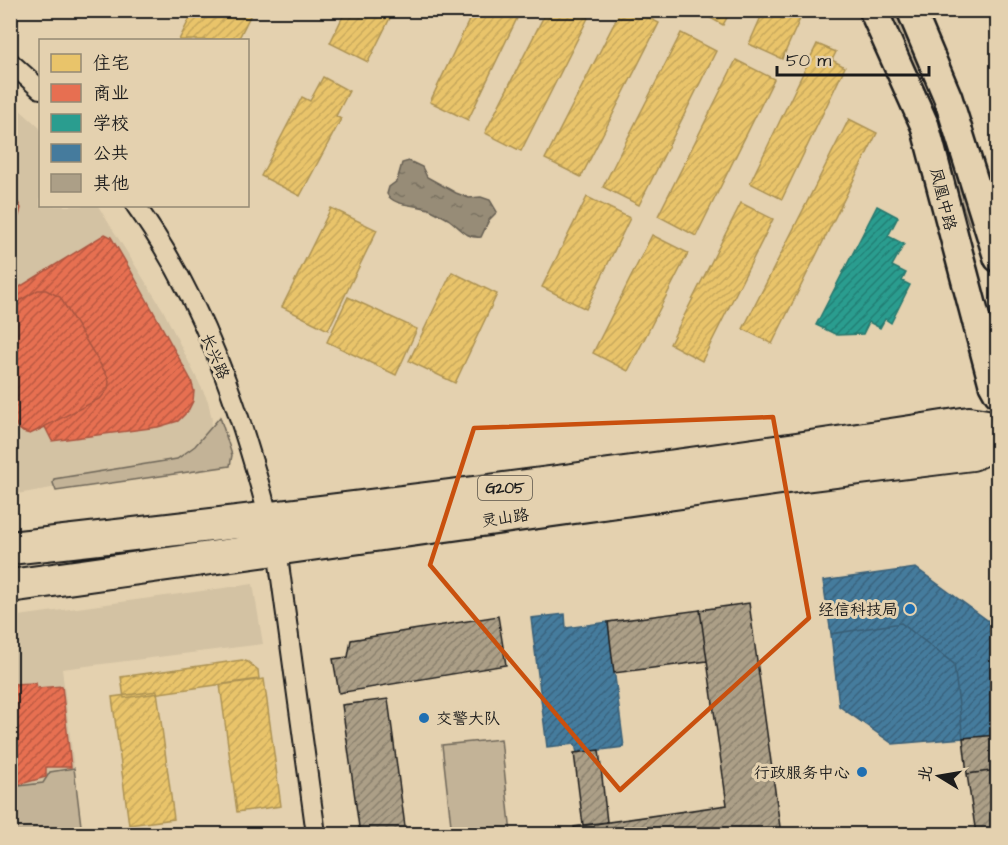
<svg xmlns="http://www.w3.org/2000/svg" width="1008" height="845" viewBox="0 0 1008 845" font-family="'Architects Daughter','LXGW WenKai TC',sans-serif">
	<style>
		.built { fill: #d3c2a3 }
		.green { fill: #c3b397; stroke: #70685a; stroke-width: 1.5 }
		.water { fill: url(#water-ripples); stroke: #665f53; stroke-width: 1.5 }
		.homes { fill: url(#homes-hatch); stroke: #ac9253; stroke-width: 1.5 }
		.shops { fill: url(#shops-hatch); stroke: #aa5641; stroke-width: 1.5 }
		.schools { fill: url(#schools-hatch); stroke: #26766c; stroke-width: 1.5 }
		.public { fill: url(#public-hatch); stroke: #395e76; stroke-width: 1.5 }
		.building { fill: url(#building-hatch); stroke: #1c1c1c; stroke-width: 1.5 }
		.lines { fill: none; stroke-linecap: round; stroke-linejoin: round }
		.minor-casing { stroke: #1c1c1c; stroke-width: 22 }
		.secondary-casing { stroke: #1c1c1c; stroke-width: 32 }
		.trunk-casing { stroke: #1c1c1c; stroke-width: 36 }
		.minor { stroke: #e4d1af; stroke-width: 18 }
		.secondary { stroke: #e4d1af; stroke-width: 27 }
		.trunk { stroke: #e4d1af; stroke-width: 32 }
		.marked { fill: none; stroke: #c9500e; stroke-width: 4.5; stroke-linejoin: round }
		.poi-dot { fill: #1f6fb2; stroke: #e4d1af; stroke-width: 2 }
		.labels { text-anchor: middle; stroke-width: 6; stroke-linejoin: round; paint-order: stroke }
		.shield { fill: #e4d1af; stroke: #585248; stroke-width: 1.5 }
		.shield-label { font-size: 15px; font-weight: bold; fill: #1c1c1c }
		.street-label { font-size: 16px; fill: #1c1c1c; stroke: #e4d1af }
		.poi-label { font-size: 16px; fill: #1c1c1c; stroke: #e4d1af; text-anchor: end }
	</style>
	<defs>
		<pattern id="water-ripples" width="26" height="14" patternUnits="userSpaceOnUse" patternTransform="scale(1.5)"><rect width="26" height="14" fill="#978c77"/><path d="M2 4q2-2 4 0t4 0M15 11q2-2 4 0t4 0" fill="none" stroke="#7a7261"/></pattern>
		<pattern id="homes-hatch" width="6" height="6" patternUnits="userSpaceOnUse" patternTransform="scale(1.5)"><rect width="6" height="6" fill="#e9c46a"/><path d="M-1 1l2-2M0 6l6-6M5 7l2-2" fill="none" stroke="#c7a85b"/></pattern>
		<pattern id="shops-hatch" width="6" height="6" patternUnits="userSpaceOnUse" patternTransform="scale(1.5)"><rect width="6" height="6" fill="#e76f51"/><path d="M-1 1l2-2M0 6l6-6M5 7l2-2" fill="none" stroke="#ba5a42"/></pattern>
		<pattern id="schools-hatch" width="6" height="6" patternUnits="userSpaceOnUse" patternTransform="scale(1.5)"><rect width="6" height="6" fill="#2a9d8f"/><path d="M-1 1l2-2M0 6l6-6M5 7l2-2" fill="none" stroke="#237f74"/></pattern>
		<pattern id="public-hatch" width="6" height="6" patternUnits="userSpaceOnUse" patternTransform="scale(1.5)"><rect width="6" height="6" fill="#457b9d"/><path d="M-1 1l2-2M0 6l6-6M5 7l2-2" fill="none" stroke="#39647f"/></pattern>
		<pattern id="building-hatch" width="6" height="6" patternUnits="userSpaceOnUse" patternTransform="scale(1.5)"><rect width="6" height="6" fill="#ac9f87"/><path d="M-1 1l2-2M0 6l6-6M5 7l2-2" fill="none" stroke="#8b816e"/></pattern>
	</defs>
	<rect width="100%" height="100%" fill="#e4d1af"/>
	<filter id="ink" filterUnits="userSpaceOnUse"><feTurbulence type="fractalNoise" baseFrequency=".0167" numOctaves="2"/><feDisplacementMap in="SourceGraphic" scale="12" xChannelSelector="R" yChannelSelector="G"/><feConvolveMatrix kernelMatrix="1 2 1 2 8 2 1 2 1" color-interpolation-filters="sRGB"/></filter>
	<g filter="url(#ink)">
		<!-- built -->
		<path class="built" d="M10 101 40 128V206H98L163 310 208 401 212 420 208 439 174 467 11 495Z
			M253 584 263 644 62 669 82 834H11V617Z"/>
		<!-- green -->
		<path class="green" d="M886 11H900L950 133 977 225 972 226 969 224 935 129Z
			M220 417 232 455 230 466 56 491 53 483 54 479 177 459 195 446Z
			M501 739 511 834H452L442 745Z
			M74 768 82 834H11V787L43 783 50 772Z"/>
		<!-- water -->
		<path class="water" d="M409 161 422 167 427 177 456 193 469 198 481 197 490 200 497 212 489 220 481 237C466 239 460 227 448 219 443 216 437 213 431 210 417 204 394 207 387 194L389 187 397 181 402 163Z"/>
		<!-- homes -->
		<path class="homes" d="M194 10H253L238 40H179Z
			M346 10H394L368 62 330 43Z
			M474 10H521L468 120 430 102Z
			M547 10H592L521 151 485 133Z
			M621 10H633L659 23 581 177 545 159Z
			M696 10H731L723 25Z
			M764 10H804L782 59 749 44Z
			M681 33 716 51 639 205 603 187Z
			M817 44 836 52 832 60 845 67 782 199 750 183Z
			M736 60 774 79 696 236 658 216Z
			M323 77 349 91 336 116 341 119 300 196 261 176 302 97 310 101Z
			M849 119 877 133 772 344 743 329Z
			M587 197 630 218 586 309 542 287Z
			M741 203 773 219 702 361 670 344Z
			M331 208 377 230 328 330 282 307Z
			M652 235 688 253 628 371 593 353Z
			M452 272 497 294 455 383 409 361Z
			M348 297 417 329 396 375 327 342Z
			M242 660 248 662 258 670 259 679 124 698 121 677Z
			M264 679 281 806 237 812 220 685Z
			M157 691 174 819 129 825 112 697Z"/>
		<!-- shops -->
		<path class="shops" d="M10 189 21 208 19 216 10 226Z
			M105 234 111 237 131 271 191 380 194 391 193 401 188 411 178 421 158 427 52 441 45 427 30 434 23 432 17 427 10 415V293Z
			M38 290H46L60 297 108 377 109 382 108 389 101 398 30 434 20 430 10 415V306Z
			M36 683 37 688 62 686 71 767H46V777L10 787V684Z"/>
		<!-- schools -->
		<path class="schools" d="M877 206 898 217 888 236 904 244 892 266 906 273 902 281 910 285 891 323 885 319 880 328 869 322 863 334 837 335 816 325Z"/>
		<!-- public -->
		<path class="public" d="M916 568 998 628V735L963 738 954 664 901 623 831 634 823 581Z
			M565 614 566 628 608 622 624 747 577 753 575 744 547 747 531 618Z
			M901 623 954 664 963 738 893 744 839 706 831 634Z"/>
		<!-- building -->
		<path class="building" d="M749 603 781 834H575L574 827 727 805 700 610Z
			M700 610 707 661 614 673 608 622Z
			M498 616 506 665 339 693 333 659 348 657 351 640Z
			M388 699 406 834H360L342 705Z
			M998 735V770L967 774 963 738Z
			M599 750 607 822 583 825 574 753Z
			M998 770V834H976L967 774Z"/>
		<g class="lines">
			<defs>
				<path id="minor" d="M10 62 40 89
					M136 206C203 299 240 409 269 519
					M277 549 316 834"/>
				<path id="secondary" d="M873 10 925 126 993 384 998 393
					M911 10 948 98 998 258"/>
				<path id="trunk" d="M10 548C331 512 651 473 969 423L998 428
					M10 586 788 477 972 454 998 443"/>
			</defs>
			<!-- minor casing -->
			<use href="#minor" class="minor-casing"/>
			<!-- secondary casing -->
			<use href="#secondary" class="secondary-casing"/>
			<!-- trunk casing -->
			<use href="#trunk" class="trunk-casing"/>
			<!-- minor -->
			<use href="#minor" class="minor"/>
			<!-- secondary -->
			<use href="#secondary" class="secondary"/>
			<!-- trunk -->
			<use href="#trunk" class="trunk"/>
		</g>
	</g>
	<!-- marked area -->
	<path class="marked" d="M773 417 809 618 620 790 430 565 474 428Z"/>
	<!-- markers -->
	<g class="poi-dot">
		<circle cx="910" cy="609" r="6"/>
		<circle cx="424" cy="718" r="6"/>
		<circle cx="862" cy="772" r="6"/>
	</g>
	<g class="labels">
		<!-- shield labels -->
		<rect class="shield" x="478" y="476" width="54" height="24" rx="4.5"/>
		<g class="shield-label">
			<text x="505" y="493">G205</text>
		</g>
		<!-- street labels -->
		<g class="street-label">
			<text transform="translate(944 199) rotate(76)" y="6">凤凰中路</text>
			<text transform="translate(216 356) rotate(67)" y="6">长兴路</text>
			<text transform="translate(505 517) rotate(-8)" y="6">灵山路</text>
		</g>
		<!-- poi labels -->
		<g class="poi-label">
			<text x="898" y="615">经信科技局</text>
			<text x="436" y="724" text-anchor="start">交警大队</text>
			<text x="850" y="778">行政服务中心</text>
		</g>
	</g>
	<!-- margin -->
	<rect width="1008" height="845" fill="none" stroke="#e4d1af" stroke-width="36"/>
	<rect x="18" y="18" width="972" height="809" fill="none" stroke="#1c1c1c" stroke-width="2" filter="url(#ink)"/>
	<!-- legend -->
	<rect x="39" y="39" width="210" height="168" fill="#e4d1af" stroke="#948974" stroke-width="1.5"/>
	<rect x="51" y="54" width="30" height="18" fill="#e9c46a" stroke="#948974" stroke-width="1.5"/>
	<text x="93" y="69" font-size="18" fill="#1c1c1c">住宅</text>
	<rect x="51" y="84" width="30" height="18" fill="#e76f51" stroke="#948974" stroke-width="1.5"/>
	<text x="93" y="99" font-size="18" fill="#1c1c1c">商业</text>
	<rect x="51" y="114" width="30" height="18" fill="#2a9d8f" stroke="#948974" stroke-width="1.5"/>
	<text x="93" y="129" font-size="18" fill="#1c1c1c">学校</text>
	<rect x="51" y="144" width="30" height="18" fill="#457b9d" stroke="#948974" stroke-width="1.5"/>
	<text x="93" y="159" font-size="18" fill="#1c1c1c">公共</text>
	<rect x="51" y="174" width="30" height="18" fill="#ac9f87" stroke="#948974" stroke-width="1.5"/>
	<text x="93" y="189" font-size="18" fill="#1c1c1c">其他</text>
	<!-- north arrow -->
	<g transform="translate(939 776) rotate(281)" stroke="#e4d1af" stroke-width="4.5" paint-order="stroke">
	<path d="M0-4.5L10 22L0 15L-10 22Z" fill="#1c1c1c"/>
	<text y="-9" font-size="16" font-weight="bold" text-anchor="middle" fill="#1c1c1c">北</text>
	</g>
	<!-- scale -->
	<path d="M777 66v9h152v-9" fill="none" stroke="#1c1c1c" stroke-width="3"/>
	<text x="786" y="66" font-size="18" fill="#1c1c1c" stroke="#e4d1af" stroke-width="4.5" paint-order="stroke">50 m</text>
</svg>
